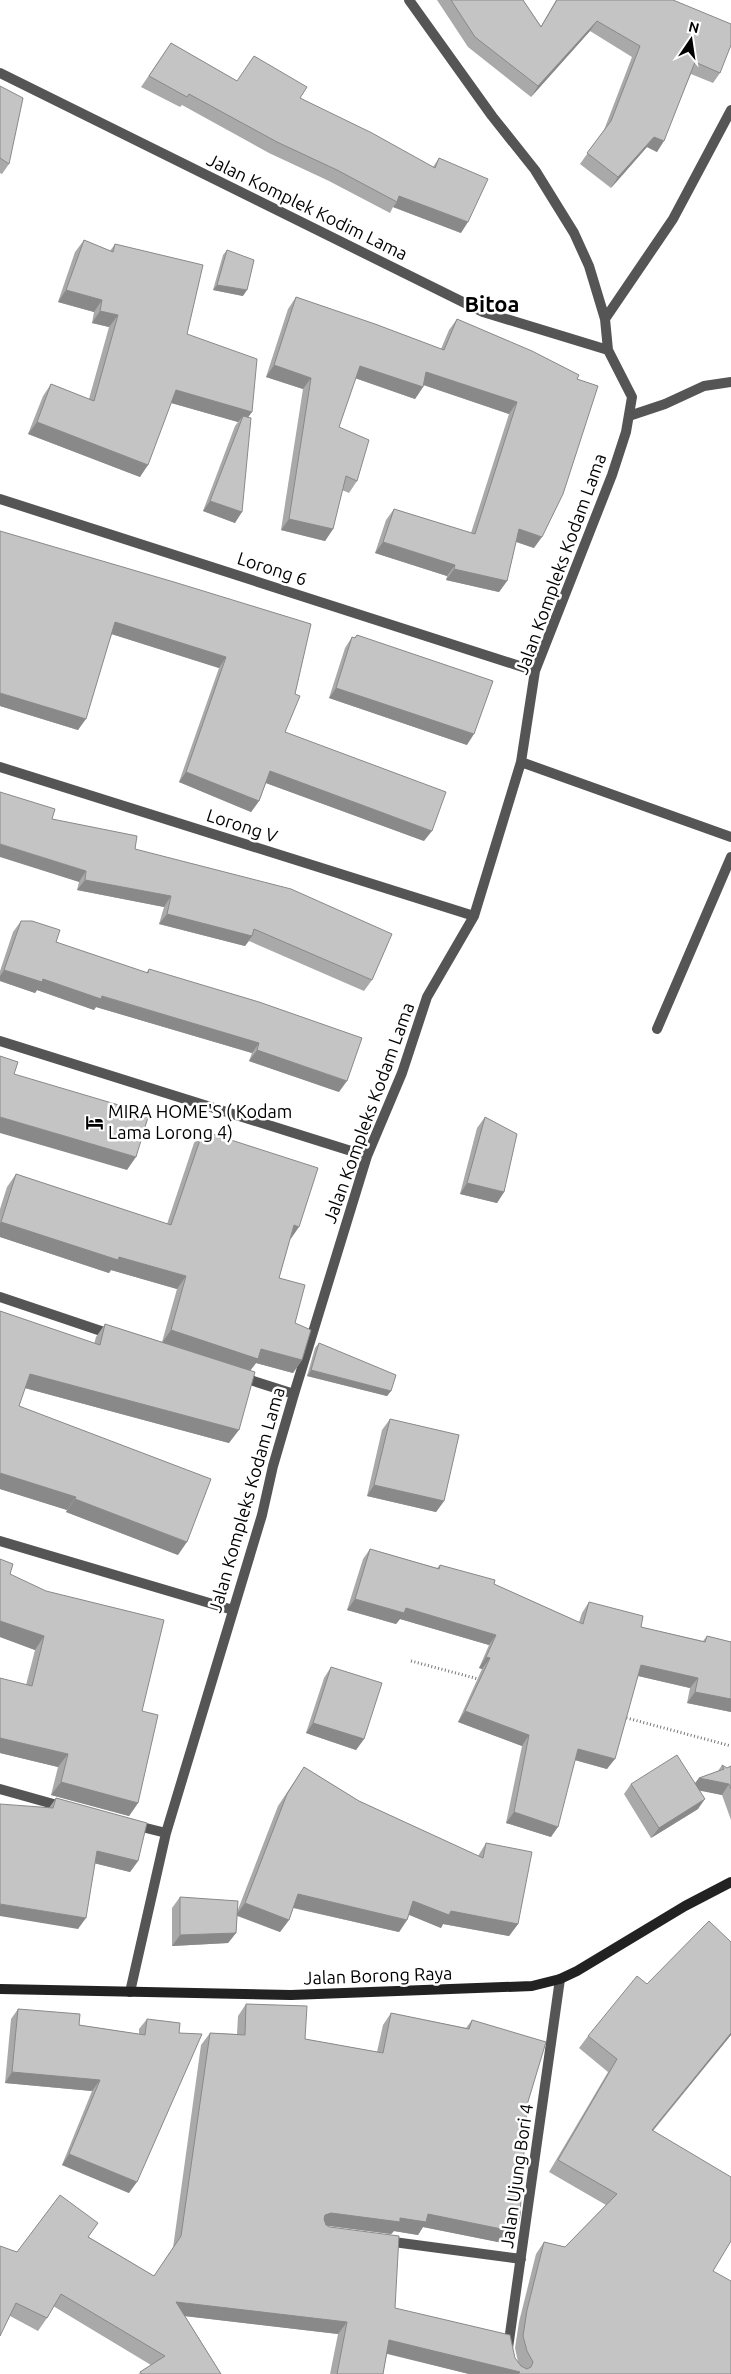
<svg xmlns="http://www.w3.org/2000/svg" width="731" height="2374" viewBox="0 0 731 2374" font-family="Ubuntu,sans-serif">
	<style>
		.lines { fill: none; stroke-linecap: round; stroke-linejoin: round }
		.path { stroke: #777; stroke-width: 3; stroke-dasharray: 1 2.5; stroke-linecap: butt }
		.street { stroke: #555; stroke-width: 10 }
		.secondary { stroke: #222; stroke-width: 10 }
		.wall { fill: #a9a9a9 }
		.shaded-wall { fill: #898989 }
		.building { fill: #c4c4c4; stroke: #898989 }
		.labels { text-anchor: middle; stroke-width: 5; stroke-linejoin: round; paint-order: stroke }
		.street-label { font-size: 18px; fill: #000; stroke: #fff }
		.poi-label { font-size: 18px; fill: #000; stroke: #fff; text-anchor: start }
		.district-label { font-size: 22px; font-weight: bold; fill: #000; stroke: #fff }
	</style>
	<rect width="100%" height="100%" fill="#fff"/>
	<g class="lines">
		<!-- path -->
		<path class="path" d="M411 1661 482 1680
			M623 1717 731 1746"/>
		<!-- street -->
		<path class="street" d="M0 73 483 312 608 350
			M605 319 673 219 731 110
			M629 416 665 404 704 386 731 382
			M0 499 535 671
			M521 762 731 837
			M0 767 474 916
			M657 1029 731 857
			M0 1041 367 1156
			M0 1297 113 1335
			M241 1377 294 1394
			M0 1541 233 1610
			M0 1789 64 1807
			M134 1825 166 1833
			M130 1992 166 1833 262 1515 273 1466 294 1394 367 1156 402 1073 427 997 474 916 521 762 535 671 612 475 626 432 632 397 608 350 605 319 589 266 574 233 535 170 492 116 409 0
			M386 2241 521 2259
			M508 2348 560 1979"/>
		<!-- secondary -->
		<path class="secondary" d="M0 1989 291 1995 532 1986 560 1979 577 1971 685 1906 731 1882"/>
	</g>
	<!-- wall -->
	<path class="wall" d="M437 0H523L541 26 556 0H673L720 73 713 83 691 74 657 152 647 147 611 188 580 164 604 130 632 57 590 31 531 97 468 47Z
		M171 43 237 81 300 98 433 167 439 158 461 233 393 207 390 213 329 181 269 153 182 105 180 107 141 87Z
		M0 86 9 164 2 174 0 173Z
		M84 240 110 251 115 244 187 334 248 417 235 523 203 511 235 426 238 422 171 403 140 477 28 434 43 396 51 384 89 399 109 327 92 323 94 312 58 302 75 252Z
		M227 250 243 296 213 290 223 255Z
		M296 297 441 349 449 330 457 319 577 379 534 548 516 542 507 581 499 592 446 580 447 576 375 553 386 520 394 509 471 533 509 414 423 385V387L415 399 355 378 339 427 357 481 349 493 342 490 333 529 325 541 281 530 303 389 266 377 288 309Z
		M174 582 285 732 424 841 266 783 259 801 251 812 179 782 219 668 112 634 78 730 0 706Z
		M357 635 467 745 329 698 345 648 352 637 354 638Z
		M52 819 135 849 372 980 364 991 249 941 245 946 159 924 164 907 77 890 79 882Z
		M21 921 56 942 146 973 149 969 339 1092 249 1061 252 1053 96 1007 94 1010 37 990 35 993 0 981V971L13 932Z
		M485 1117 504 1192 497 1203 460 1194 477 1128Z
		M203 1131 290 1239 279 1278 295 1323 302 1360 293 1373 256 1363 250 1371 229 1443 25 1388 19 1406 178 1555 66 1512 67 1510 0 1489V1311L94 1344 96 1337 105 1324 162 1342 177 1289 111 1270 109 1273 0 1237V1209L7 1187 16 1174 167 1224 194 1143Z
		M319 1343 391 1391 387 1396 307 1376 315 1348Z
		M390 1419 444 1501 436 1512 367 1496 382 1430Z
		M370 1549 437 1568 440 1565 494 1584 579 1622 582 1613 589 1602 641 1627 703 1641 707 1636 731 1642V1712L687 1703 690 1688 638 1676 607 1769 575 1760 551 1837 506 1823 522 1746 458 1722 482 1669 479 1668 489 1645 400 1619 396 1624 347 1610 363 1559Z
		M0 1559 10 1574 142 1711 138 1803 129 1816 51 1795 58 1767 0 1753V1679L26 1685 35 1650 0 1637Z
		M331 1667 364 1739 356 1750 306 1733 324 1678Z
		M722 1765 727 1768 731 1766V1820L722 1795 700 1790 698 1809 651 1838 624 1794 631 1784 695 1783 699 1778 718 1771Z
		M304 1767 359 1801 478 1856 486 1843 518 1924 509 1936 443 1924 441 1928 409 1915 407 1920 399 1932 293 1908 289 1920 280 1932 237 1916 236 1933 228 1943 172 1946V1908L180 1897 237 1912 278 1806Z
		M56 1798 138 1861 130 1872 95 1863 78 1929 49 1808Z
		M731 1942V2035L653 2131 713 2271 731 2374H469L387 2354 383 2374H330L338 2334 185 2316 221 2374H139L140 2372 151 2365 53 2306 47 2318 38 2331 10 2316 17 2252 89 2237 154 2276 173 2248 201 2045 210 2033 237 2034 238 2016 246 2004 305 2039 377 2052 383 2025 391 2013 466 2028 472 2020 527 2105 516 2232 508 2244 423 2227 418 2235 394 2231 391 2234 328 2226 395 2308 515 2358 518 2362 515 2348 519 2322 536 2254 544 2242 565 2247 606 2205 549 2172 608 2072 579 2048 588 2036 647 1984Z
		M18 2009 79 2025 139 2034V2029L147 2019 129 2193 62 2165 92 2091 5 2083 11 2019Z"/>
	<!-- shaded-wall -->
	<path class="shaded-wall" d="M597 21 590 31 531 97 538 86Z
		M654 137 664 141 657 152 647 147 611 188 618 177Z
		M399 196 468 222 461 233 393 207 397 202Z
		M217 285 247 290 243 296 213 290Z
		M66 290 102 300 94 312 58 302Z
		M100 311 118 315 109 327 92 323Z
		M274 365 311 378 303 389 266 377Z
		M360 366 423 387 415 399 352 377Z
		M426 372 517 402 509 414 418 383Z
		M176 390 252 412 244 423 243 416 238 422 168 402Z
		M37 422 148 465 140 477 28 434Z
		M210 501 242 512 235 523 203 511Z
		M289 519 333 529 325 541 281 530Z
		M519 529 542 537 534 548 511 540Z
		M383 542 455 565 447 576 375 553Z
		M454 569 507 581 499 592 446 580Z
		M115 622 226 657 219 668 108 633Z
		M336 688 474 734 467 745 329 698Z
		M0 693 86 719 78 730 0 706Z
		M270 771 432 831 424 841 263 782Z
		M186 772 259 801 251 812 179 782Z
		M0 844 86 871 79 882 0 857Z
		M85 880 171 896 164 907 77 890Z
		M167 914 252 936 245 946 159 924Z
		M4 970 43 979 259 1043 252 1053 96 1007 94 1010 37 990 35 993 0 981V976Z
		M257 1050 347 1081 339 1092 249 1061Z
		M0 1117 136 1157 127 1170 0 1133Z
		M467 1183 504 1192 497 1203 460 1194Z
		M1 1222 186 1276 177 1289 111 1270 109 1273 0 1237V1223Z
		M294 1225 299 1227 290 1240Z
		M171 1330 261 1349 302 1360 293 1373 256 1363 249 1372 162 1343Z
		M311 1370 391 1391 387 1396 307 1376Z
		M30 1374 239 1430 229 1443 21 1387Z
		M0 1473 76 1497 67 1510 0 1489Z
		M374 1485 444 1501 436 1512 367 1496Z
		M75 1499 187 1542 178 1555 66 1512Z
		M355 1599 406 1608 496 1635 489 1645 400 1619 396 1624 347 1610Z
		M0 1621 44 1636 35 1650 0 1637Z
		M486 1657 490 1658 482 1669 479 1668Z
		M641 1665 698 1678 690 1688 634 1675Z
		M695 1692 731 1699V1712L687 1703Z
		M465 1711 529 1735 522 1746 458 1722Z
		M313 1723 364 1739 356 1750 306 1733Z
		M0 1738 68 1754 58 1767 0 1753Z
		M578 1749 615 1759 607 1769 571 1759Z
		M699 1778 729 1784 722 1795 691 1789Z
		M61 1782 138 1803 129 1816 51 1795Z
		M705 1799 698 1809 651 1838 659 1828Z
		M514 1812 558 1827 551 1837 506 1823Z
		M97 1851 138 1861 130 1872 89 1862Z
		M298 1894 407 1920 399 1932 290 1907Z
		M413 1901 518 1924 509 1936 443 1924 441 1928 405 1913Z
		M245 1903 289 1920 280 1932 236 1915Z
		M0 1904 86 1918 78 1929 0 1916Z
		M236 1933 228 1943 172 1946 180 1935Z
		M731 2033V2035L643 2142 652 2130Z
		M12 2072 100 2080 92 2091 5 2083Z
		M69 2154 137 2182 129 2193 62 2165Z
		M331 2213 400 2218 428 2214 516 2232 508 2244 423 2227 418 2235 394 2231 391 2234 323 2225 317 2227 325 2215Z
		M176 2302 347 2322 338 2334 167 2314Z
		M389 2340 520 2372 518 2374H469L381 2352Z"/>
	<!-- building -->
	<path class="building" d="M451 0H523L541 27 557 0H673L731 24V45L720 73 695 62 664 141 654 137 618 177 587 153 611 121 640 46 597 21 538 86 475 37Z
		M171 43 237 81 254 56 307 87 300 98 372 133 435 168 439 158 488 179 468 222 399 196 397 202 337 170 277 142 189 94 187 97 149 76Z
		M0 86 23 98 9 164 0 158Z
		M84 240 113 252 115 244 203 265 187 334 257 359 252 412 176 390 148 465 37 422 51 384 94 401 118 315 100 311 102 300 66 290Z
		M227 250 254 260 247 290 217 285Z
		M296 297 375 324 444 350 457 319 532 351 579 375 577 379 598 386 563 494 542 537 519 529 507 581 454 569 455 565 383 542 394 509 475 534 517 402 426 372 423 387 360 366 339 427 369 440 357 481 346 476 333 529 289 519 311 378 274 365Z
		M243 416 251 418 242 512 210 501Z
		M0 531 174 582 311 624 295 694 300 696 285 732 446 792 432 831 270 771 259 801 186 772 226 657 115 622 86 719 0 693Z
		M357 635 493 681 474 734 336 688 352 637 355 638Z
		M0 792 55 809 52 819 137 836 135 849 291 889 392 934 372 980 254 929 252 936 167 914 171 896 85 880 86 871 0 844Z
		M21 921H32L60 930 56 942 148 973 149 969 259 1002 362 1038 347 1081 257 1050 259 1043 102 996 101 999 43 979 42 982 4 970Z
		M0 1056 18 1062 14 1074 149 1114 136 1157 0 1117Z
		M485 1117 517 1134 504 1192 467 1183Z
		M203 1131 318 1168 299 1227 294 1225 279 1278 305 1285 295 1323 311 1330 302 1360 261 1349 258 1359 171 1330 186 1276 119 1257 118 1260 1 1222 16 1174 171 1225Z
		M0 1311 100 1345 105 1324 255 1372 239 1430 30 1374 19 1406 211 1479 187 1542 75 1499 76 1497 0 1473Z
		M319 1343 396 1375 391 1391 311 1370Z
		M390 1419 459 1435 444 1501 374 1485Z
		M370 1549 439 1569 440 1565 495 1580 494 1584 583 1624 589 1602 643 1616 641 1627 705 1642 707 1636 731 1642V1699L695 1692 698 1678 641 1665 615 1759 578 1749 558 1827 514 1812 529 1735 465 1711 490 1658 486 1657 496 1635 406 1608 404 1613 355 1599Z
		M0 1559 13 1564 10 1574 46 1591 164 1620 142 1711 158 1715 138 1803 61 1782 68 1754 0 1738V1678L32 1686 44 1636 0 1621Z
		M331 1667 382 1683 364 1739 313 1723Z
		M677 1755 705 1799 659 1828 631 1784Z
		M722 1765 727 1768 731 1766V1789L729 1784 699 1778 724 1769Z
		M304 1767 359 1801 483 1858 486 1843 532 1852 518 1924 451 1911 449 1915 413 1901 407 1920 298 1894 289 1920 245 1903 287 1794Z
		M56 1798 147 1823 138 1861 97 1851 86 1918 0 1904V1804L53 1808Z
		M180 1897 238 1901 236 1933 180 1935Z
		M709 1921 731 1942V2033L652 2130 731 2177V2241L713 2271 731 2281V2374H518L520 2372 389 2340 383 2374H337L347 2322 176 2302 221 2374H142L140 2372 165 2356 61 2294 47 2318 16 2303 0 2336V2246L17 2252 60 2195 98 2223 88 2237 154 2276 181 2236 210 2033 245 2035 246 2004 307 2006 305 2039 383 2053 391 2013 469 2029 472 2020 546 2042 527 2105 520 2215 516 2232 428 2214 426 2222 400 2218V2222L331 2213 325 2215 324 2219 326 2225 330 2227 399 2236 395 2308 510 2335 515 2358 521 2366 527 2369 531 2367 533 2362 527 2351 523 2336 527 2310 544 2242 565 2247 617 2194 558 2160 617 2059 588 2036 637 1976 647 1984Z
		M18 2009 80 2014 79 2025 145 2035 147 2019 180 2023 179 2033 202 2034 137 2182 69 2154 100 2080 12 2072Z"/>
	<!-- icons -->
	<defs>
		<symbol id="hotel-bare" viewBox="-9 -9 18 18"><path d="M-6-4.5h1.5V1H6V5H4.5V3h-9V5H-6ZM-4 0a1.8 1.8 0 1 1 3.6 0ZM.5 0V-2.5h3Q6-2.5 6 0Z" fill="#000" stroke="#fff" stroke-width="2.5" paint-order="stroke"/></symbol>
	</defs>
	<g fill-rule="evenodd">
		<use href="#hotel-bare" x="82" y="1110" width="25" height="25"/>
	</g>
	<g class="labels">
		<!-- street labels -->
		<g class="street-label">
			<text transform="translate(307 207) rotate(26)" y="6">Jalan Komplek Kodim Lama</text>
			<text transform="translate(561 564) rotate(-70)" y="6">Jalan Kompleks Kodam Lama</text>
			<text transform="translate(272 569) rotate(18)" y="6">Lorong 6</text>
			<text transform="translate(242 826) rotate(18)" y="6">Lorong V</text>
			<text transform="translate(369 1113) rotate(-70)" y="6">Jalan Kompleks Kodam Lama</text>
			<text transform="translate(247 1500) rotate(-74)" y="6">Jalan Kompleks Kodam Lama</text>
			<text transform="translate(378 1976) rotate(-2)" y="6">Jalan Borong Raya</text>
			<text transform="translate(517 2176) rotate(-82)" y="6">Jalan Ujung Bori 4</text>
		</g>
		<!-- poi labels -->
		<g class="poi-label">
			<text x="108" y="1118">MIRA HOME'S ( Kodam<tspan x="108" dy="21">Lama Lorong 4)</tspan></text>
		</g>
		<!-- district labels -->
		<g class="district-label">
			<text x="492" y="312">Bitoa</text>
		</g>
	</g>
	<!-- north arrow -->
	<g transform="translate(691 40) rotate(13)" stroke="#ffffff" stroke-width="4" paint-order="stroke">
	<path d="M0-4L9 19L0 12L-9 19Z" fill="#000000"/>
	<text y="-8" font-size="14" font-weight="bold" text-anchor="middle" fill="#000000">N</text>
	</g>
</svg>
